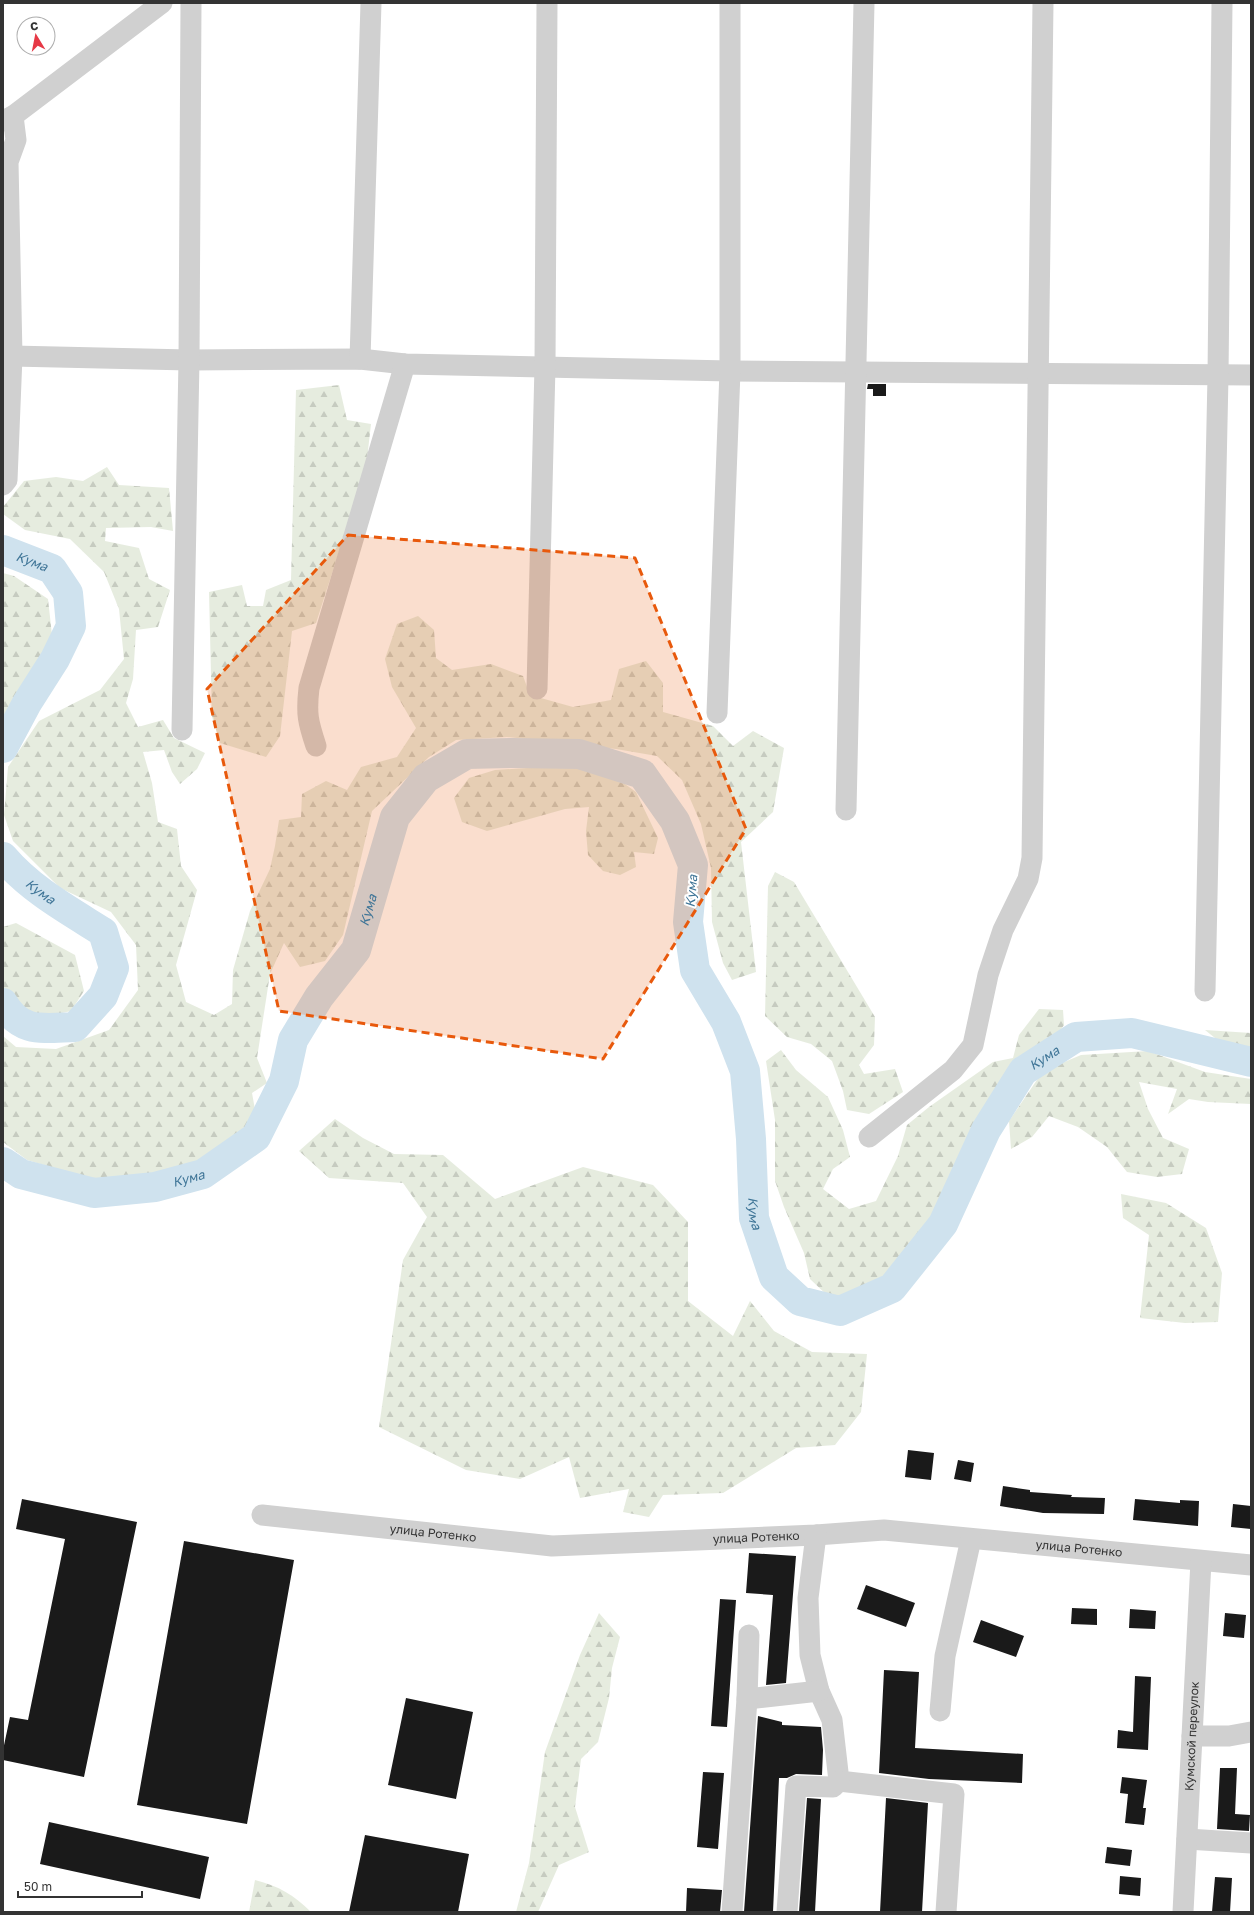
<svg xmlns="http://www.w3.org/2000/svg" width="1254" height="1915" viewBox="0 0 1254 1915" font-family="'Golos Text',sans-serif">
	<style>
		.forest { fill: url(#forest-firs) }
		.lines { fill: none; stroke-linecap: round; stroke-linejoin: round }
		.river { stroke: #cfe2ee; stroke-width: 30 }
		.building { fill: #1a1a1a }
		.minor { stroke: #d0d0d0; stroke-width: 21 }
		.marked { fill: #e8590c; fill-opacity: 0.2; stroke: #e8590c; stroke-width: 3; stroke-dasharray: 8 5; stroke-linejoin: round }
		.labels { text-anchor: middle; stroke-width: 4; stroke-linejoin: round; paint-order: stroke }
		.street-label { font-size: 12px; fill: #333; stroke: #fff }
		.water-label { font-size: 13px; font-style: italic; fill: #3f7597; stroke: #fff }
	</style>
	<defs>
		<pattern id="forest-firs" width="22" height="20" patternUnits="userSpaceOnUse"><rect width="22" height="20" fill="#e6ecdf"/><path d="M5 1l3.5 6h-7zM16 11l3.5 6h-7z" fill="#c6cbc0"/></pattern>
	</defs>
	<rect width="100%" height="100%" fill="#fff"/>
	<!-- forest -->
	<path class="forest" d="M339 385 347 420 371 424 366 468 316 623 292 631 280 736 266 757 220 743 212 717 209 592 242 585 247 606H263L266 590 291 580 296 390Z
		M107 467 119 485 169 488 173 531 151 527 106 528 105 541 139 548 149 579 170 590 158 627 136 630 133 679 126 703 138 727 163 720 174 738 205 753 197 769 180 784 172 772 164 750 143 752 152 783 158 822 177 829 181 866 197 890 176 965 186 1002 214 1015 232 1004 233 970 250 911 270 869 275 846 279 820 301 817 302 794 326 781 347 790 361 767 397 757 416 728 392 687 385 659 397 624 418 616 434 630 436 658 452 670 491 664 523 676 530 695 573 707 611 700 619 669 646 661 663 683V712L713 726 733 746 753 731 784 748 773 812 741 842 756 972 732 980 723 963 712 922 711 868 701 824 682 780 657 756 616 749 507 737 456 740 429 757 372 811 343 935 325 961 300 967 284 943 270 974 257 1058 267 1083 252 1093 256 1115 240 1135 202 1161 149 1174 94 1180 27 1160 3 1142V1036L16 1047 56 1049 109 1030 138 990 136 945 111 912 60 888 13 841 4 815 8 767 39 721 100 690 124 659 119 609 104 572 70 539 25 530 3 514V507L24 481 56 477 83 481Z
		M3 573 14 576 48 599 52 635 31 676 3 717Z
		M575 765 611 774 636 792 658 838 654 854 634 852 636 867 620 875 603 871 588 855 586 831 589 807 565 809 487 831 462 822 454 798 469 778 495 770Z
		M775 872 794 882 875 1017 874 1045 859 1065 864 1074 895 1069 903 1092 869 1114 847 1110 843 1091 832 1061 811 1044 787 1037 765 1016 768 886Z
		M16 923 75 955 84 991 71 1011 44 1017 16 1010 3 987V927Z
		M1039 1009 1063 1010 1064 1025 1052 1043 1016 1068 990 1107 940 1218 890 1280 861 1292 829 1297 810 1279 804 1253 784 1207 775 1181V1120L766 1061 781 1050 796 1070 828 1097 843 1130 850 1157 833 1169 823 1189 849 1209 876 1201 898 1156 907 1125 929 1107 993 1062 1013 1058 1019 1035Z
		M1205 1030 1251 1033V1053L1230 1050Z
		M1148 1051 1205 1072 1251 1079V1104L1208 1102 1189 1099 1168 1114 1177 1089 1139 1082 1148 1109 1163 1138 1189 1149 1182 1174 1157 1177 1127 1172 1107 1147 1078 1127 1049 1116 1032 1137 1011 1149 1009 1121 1043 1071 1081 1055Z
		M335 1119 363 1138 394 1154 443 1155 495 1199 583 1167 653 1185 688 1222V1301L733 1336 750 1301 774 1331 812 1352 867 1354 861 1412 835 1445 796 1448 723 1493 663 1495 649 1517 623 1512 629 1489 580 1498 569 1457 520 1479 466 1470 379 1427 403 1260 427 1217 403 1183 329 1178 299 1151Z
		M1121 1194 1166 1203 1206 1228 1222 1273 1218 1322 1185 1323 1140 1318 1149 1235 1123 1218Z
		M599 1613 620 1637 612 1668 609 1698 598 1742 581 1759 575 1807 589 1852 559 1865 538 1912H516L529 1863 545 1752 580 1655Z
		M255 1880C279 1886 294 1895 311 1912H249Z"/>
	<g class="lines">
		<!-- river -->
		<g class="river">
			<path id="s1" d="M3 550 52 569 68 593 71 626 55 659 27 703 3 748"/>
			<path id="s2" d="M3 857C30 889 68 910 103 932L114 968 103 996 75 1027C43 1028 21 1034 3 1003"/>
			<path id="s3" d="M3 1162 21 1174 94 1193 155 1187 203 1174 256 1137 284 1081 293 1040 319 997 356 950 395 817 426 778 467 754 512 753 579 754 642 774 675 821 693 865 688 922 695 970 726 1022 745 1071 751 1139 754 1218 774 1277 800 1301 840 1311 892 1288 943 1224 986 1130 1023 1071 1076 1037 1132 1033 1251 1062"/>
		</g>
	</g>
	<!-- building -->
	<path class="building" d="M868 384H886V396H873V389H867Z
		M908 1450 934 1453 931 1480 905 1477Z
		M958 1460 974 1463 971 1482 954 1479Z
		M1003 1486 1030 1490V1492L1072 1495 1071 1497 1105 1498 1104 1514 1043 1513 1000 1506Z
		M22 1499 137 1522 84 1777 3 1760V1750L10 1717 28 1720 65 1539 16 1529Z
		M1135 1499 1180 1503V1500L1199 1501 1198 1526 1133 1520Z
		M1233 1504 1251 1506V1529L1231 1527Z
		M184 1541 294 1560 247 1824 137 1805Z
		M749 1553 796 1556 786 1683 766 1685 773 1595 746 1593Z
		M866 1585 915 1603 906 1627 857 1609Z
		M720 1599 736 1600 727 1727 711 1726Z
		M1072 1608 1097 1609V1625L1071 1624Z
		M1130 1609 1156 1611 1155 1629 1129 1628Z
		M1225 1613 1246 1615 1244 1638 1223 1636Z
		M981 1620 1024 1636 1016 1657 973 1642Z
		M884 1670 919 1672 915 1748 1023 1754 1022 1783 929 1779 879 1773Z
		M1135 1676 1151 1677 1148 1750 1117 1748 1118 1730 1133 1732Z
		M406 1698 473 1712 456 1799 388 1785Z
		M758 1716 782 1722V1725L821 1727 823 1750 822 1775 796 1774 787 1778H779L773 1912H744Z
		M1220 1768H1237L1235 1814 1250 1815 1249 1831 1217 1829Z
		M703 1772 724 1773 718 1849 697 1847Z
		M1122 1777 1147 1780 1143 1808H1146L1144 1825 1125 1823 1128 1794 1120 1793Z
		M807 1798 821 1799 815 1912H799Z
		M886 1798 928 1803 922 1912H880Z
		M49 1822 209 1857 200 1899 40 1864Z
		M365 1835 469 1854 458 1912H349Z
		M1107 1847 1132 1850 1130 1866 1105 1863Z
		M1120 1876 1141 1878 1140 1896 1119 1894Z
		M1215 1877 1232 1878 1230 1912H1212Z
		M687 1888 722 1890 720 1912H686Z"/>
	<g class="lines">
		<!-- minor -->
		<g class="minor">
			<path d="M3 121 13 116 162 3"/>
			<path d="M12 356 189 360 360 359 405 364 730 371 1251 375"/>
			<path d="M360 359 371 3"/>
			<path d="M3 485 7 480 12 356 8 162 16 140 13 116"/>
			<path d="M537 689 545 366 547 3"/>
			<path d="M717 713 730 371V3"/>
			<path d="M182 730 189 360 191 3"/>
			<path d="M316 746C308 722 306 714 309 688L405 364"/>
			<path d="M846 810 864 3"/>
			<path d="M1205 991 1218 376 1222 3"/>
			<path d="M869 1137 953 1070 973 1045 988 975 1003 930 1028 879 1032 858 1043 3"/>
			<path id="s4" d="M262 1515 552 1546 816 1535 884 1530 1251 1565"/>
			<path d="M816 1535 808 1598 810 1655 819 1691 832 1720 839 1781 954 1794 946 1912"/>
			<path d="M747 1699 819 1691"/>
			<path d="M940 1711 945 1656 971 1539"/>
			<path d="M1192 1736H1229L1251 1732"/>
			<path d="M1187 1839 1251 1843"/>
			<path d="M732 1912 747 1699 749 1635"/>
			<path d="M787 1912 796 1786 833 1787 839 1781"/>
			<path id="s5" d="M1183 1912 1201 1561"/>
		</g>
	</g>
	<!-- marked area -->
	<path class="marked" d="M348 535 635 558 746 829 603 1059 279 1011 207 689Z"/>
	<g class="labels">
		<!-- street labels -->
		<g class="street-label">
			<text dy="4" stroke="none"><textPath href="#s4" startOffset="172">улица Ротенко</textPath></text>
			<text dy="4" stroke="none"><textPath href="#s4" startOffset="496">улица Ротенко</textPath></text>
			<text dy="4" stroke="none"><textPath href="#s4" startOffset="820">улица Ротенко</textPath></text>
			<text dy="4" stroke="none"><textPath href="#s5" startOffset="176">Кумской переулок</textPath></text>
		</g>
		<!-- water labels -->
		<g class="water-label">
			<text dy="5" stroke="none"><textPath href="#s1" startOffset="31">Кума</textPath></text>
			<text dy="5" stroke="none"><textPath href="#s2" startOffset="51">Кума</textPath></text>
			<text transform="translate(691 891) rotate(-85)" y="5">Кума</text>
			<text dy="5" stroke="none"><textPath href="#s3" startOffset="529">Кума</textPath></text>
			<text dy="5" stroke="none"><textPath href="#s3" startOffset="1848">Кума</textPath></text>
			<text dy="5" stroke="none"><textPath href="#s3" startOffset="193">Кума</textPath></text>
			<text dy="5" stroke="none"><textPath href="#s3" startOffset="1368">Кума</textPath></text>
		</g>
	</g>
	<!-- border -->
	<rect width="1254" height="1915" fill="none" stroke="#333333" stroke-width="8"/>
	<!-- north arrow -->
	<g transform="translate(36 36) rotate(350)"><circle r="19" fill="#ffffff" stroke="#adadad"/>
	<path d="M0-3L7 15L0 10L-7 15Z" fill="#e63946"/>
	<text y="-6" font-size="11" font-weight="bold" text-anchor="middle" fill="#333333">С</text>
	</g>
	<!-- scale -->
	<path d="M18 1891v6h124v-6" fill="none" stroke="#333333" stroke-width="2"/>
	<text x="24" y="1891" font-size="12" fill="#333333" stroke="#ffffff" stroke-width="3" paint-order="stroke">50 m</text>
</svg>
